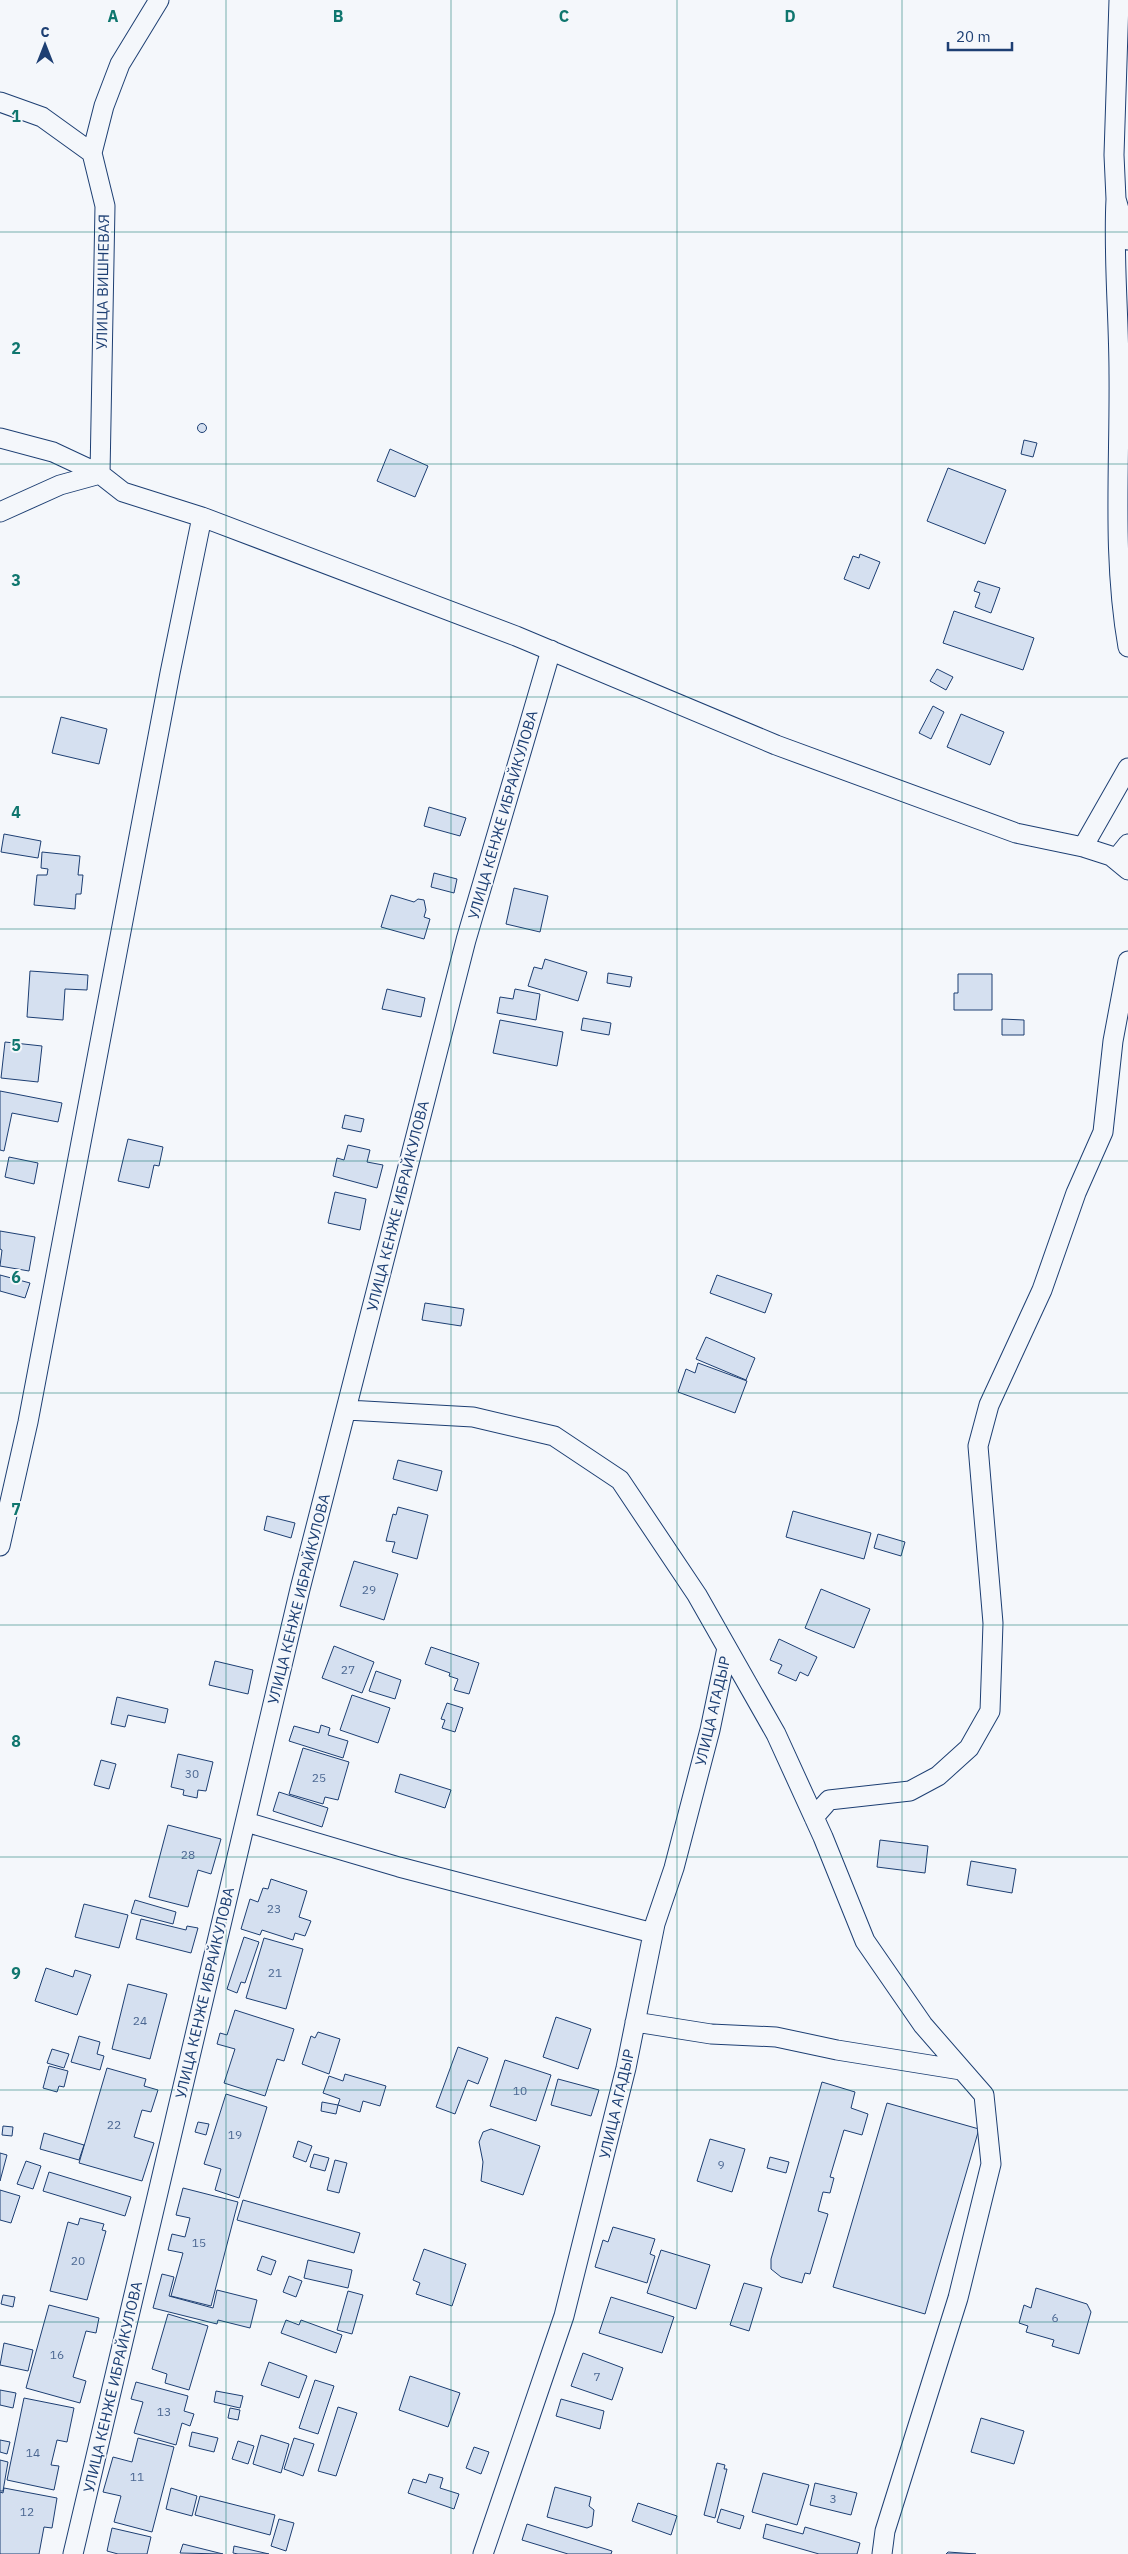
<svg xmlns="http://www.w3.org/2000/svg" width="1128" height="2554" viewBox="0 0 1128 2554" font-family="'IBM Plex Sans',sans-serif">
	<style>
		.building { fill: #d5e0f0; stroke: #1d3f73 }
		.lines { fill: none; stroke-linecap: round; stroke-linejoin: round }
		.minor-casing { stroke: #1d3f73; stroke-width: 21 }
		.minor { stroke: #f4f7fb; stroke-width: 19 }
		.grid { fill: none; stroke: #0f766e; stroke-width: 1; stroke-opacity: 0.55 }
		.labels { text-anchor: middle; stroke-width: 4; stroke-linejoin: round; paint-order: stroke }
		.number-label { font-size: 12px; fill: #4b6792 }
		.street-label { font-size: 15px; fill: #1d3f73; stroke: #f4f7fb }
		.grid-label { font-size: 16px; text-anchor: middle; font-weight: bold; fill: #0f766e; stroke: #f4f7fb; stroke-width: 4; stroke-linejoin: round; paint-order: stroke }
	</style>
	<rect width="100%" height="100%" fill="#f4f7fb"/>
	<!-- building -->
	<path class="building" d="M197.5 428a4.5 4.5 0 1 1 9 0a4.5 4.5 0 1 1-9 0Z
		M1024 440 1037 443 1033 457 1021 454Z
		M390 449 428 466 415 497 377 481Z
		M948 468 1006 490 985 544 927 521Z
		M860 554 880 562 869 589 844 579 853 556 859 558Z
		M978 581 1000 588 991 613 975 607 980 593 974 591Z
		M954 611 1034 638 1023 670 943 643Z
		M937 669 953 677 946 690 930 681Z
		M933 706 944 712 931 739 919 733Z
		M961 714 1004 732 990 765 947 747Z
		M61 717 107 729 99 764 52 753Z
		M429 807 466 818 460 836 424 826Z
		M4 834 41 841 38 858 1 852Z
		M42 852 80 856 78 875H83L81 894H76L75 909 34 905 37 875H47L48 869 41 868Z
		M434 873 457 879 454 893 431 887Z
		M514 888 548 896 540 932 506 924Z
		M391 895 414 902 418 899 424 900 426 910 424 917 430 919 424 939 381 927Z
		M545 959 587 972 578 1001 528 986 534 967 542 969Z
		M30 971 88 975 87 990 65 989 63 1020 27 1017Z
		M608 973 632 977 630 987 607 983Z
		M958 974H992V1010H954V993H958Z
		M387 989 425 998 421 1017 382 1009Z
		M515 989 540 994 536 1020 497 1013 500 997 513 999Z
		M583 1018 611 1023 609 1035 581 1030Z
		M1002 1019 1024 1020V1035H1002Z
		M500 1020 563 1032 557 1066 493 1053Z
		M5 1042 42 1046 38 1082 1 1078Z
		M0 1091 62 1103 58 1122 12 1113 4 1151 0 1150Z
		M345 1115 364 1119 361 1132 342 1128Z
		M128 1139 163 1147 159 1166 154 1165 149 1188 118 1181Z
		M348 1145 370 1150 367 1162 383 1165 377 1188 333 1176 337 1158 344 1160Z
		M9 1157 38 1163 34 1184 5 1177Z
		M335 1192 366 1199 360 1230 328 1223Z
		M0 1231 35 1237 29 1271 0 1266 2 1250 0 1249Z
		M0 1275 30 1283 25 1298 0 1291Z
		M717 1275 772 1294 765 1313 710 1293Z
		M425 1303 464 1309 461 1326 422 1320Z
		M706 1337 755 1358 746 1380 696 1359Z
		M698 1363 747 1381 735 1413 678 1392 686 1369 695 1373Z
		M398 1460 442 1471 437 1491 393 1479Z
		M398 1507 428 1515 417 1559 392 1552 395 1542 386 1541 393 1514 396 1515Z
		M793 1511 871 1533 864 1559 786 1537Z
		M267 1516 295 1523 291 1538 264 1530Z
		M878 1534 905 1542 901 1556 874 1548Z
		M354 1561 398 1574 384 1620 340 1606Z
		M821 1589 870 1609 854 1648 805 1628Z
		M779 1639 817 1657 808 1676 800 1672 796 1681 778 1673 782 1665 770 1660Z
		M334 1646 374 1662 362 1693 322 1678Z
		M431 1647 479 1663 469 1694 454 1690 458 1679 449 1676 450 1673 425 1664Z
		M215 1661 253 1670 248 1694 209 1685Z
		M376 1671 401 1680 395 1699 369 1691Z
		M352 1695 390 1708 378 1743 340 1730Z
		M117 1697 168 1709 165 1723 128 1715 125 1727 111 1724Z
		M447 1703 463 1708 455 1732 442 1728 445 1720 441 1719Z
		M321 1725 330 1728 328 1735 348 1741 343 1758 289 1741 294 1726 319 1733Z
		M303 1748 349 1762 338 1800 325 1797 323 1804 289 1794Z
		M178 1754 213 1762 206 1791 198 1790 197 1798 183 1795 184 1790 171 1787Z
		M101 1760 116 1764 109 1789 94 1785Z
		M400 1774 451 1790 445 1808 395 1792Z
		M279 1792 328 1808 322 1827 273 1811Z
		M168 1825 221 1839 211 1874 198 1870 188 1907 149 1897Z
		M880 1840 928 1846 925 1873 877 1867Z
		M971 1861 1016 1869 1012 1893 967 1885Z
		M271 1879 307 1891 299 1917 311 1921 305 1936 295 1933 293 1940 262 1930 260 1935 241 1929 250 1899 258 1902 263 1888 268 1889Z
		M135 1900 176 1912 173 1924 131 1913Z
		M84 1904 128 1915 119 1948 75 1937Z
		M141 1919 186 1930 187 1926 198 1928 191 1953 136 1939Z
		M244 1937 259 1942 245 1983 241 1982 237 1993 227 1989Z
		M264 1938 303 1949 286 2009 246 1998Z
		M46 1968 73 1977 75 1970 91 1975 77 2015 35 2001Z
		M128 1984 167 1994 150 2059 112 2049Z
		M235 2010 294 2029 284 2061 277 2059 265 2096 224 2083 235 2049 217 2044 220 2033 227 2035Z
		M556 2017 591 2029 578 2069 543 2057Z
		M318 2032 340 2039 329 2074 302 2064 311 2036 315 2038Z
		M79 2036 100 2042 97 2054 104 2056 100 2070 71 2062Z
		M458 2047 488 2058 478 2084 468 2080 455 2114 436 2107Z
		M52 2049 69 2054 64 2068 47 2063Z
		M505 2060 551 2075 536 2121 490 2106Z
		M49 2066 68 2071 64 2087 59 2086 57 2092 43 2088Z
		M107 2068 146 2079 144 2086 158 2090 151 2112 142 2110 134 2137 154 2143 142 2181 79 2163Z
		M345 2074 386 2086 380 2106 363 2101 360 2112 338 2105 340 2099 323 2093 329 2076 343 2081Z
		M558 2079 599 2090 591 2116 551 2105Z
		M822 2082 855 2092 851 2108 868 2114 862 2135 844 2130 830 2177 834 2178 830 2193 823 2192 818 2211 828 2214 810 2274 805 2273 802 2283 781 2277 771 2269V2259Z
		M226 2094 267 2107 239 2198 215 2190 221 2169 204 2164Z
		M322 2102 338 2105 336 2114 321 2111Z
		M887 2103 979 2129 925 2314 833 2287Z
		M198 2122 209 2124 206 2135 195 2132Z
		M3 2126 13 2127 12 2136 2 2135Z
		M491 2129 540 2146 523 2195 481 2181 483 2162 479 2142 483 2132Z
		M44 2133 84 2145 79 2160 40 2149Z
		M710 2139 745 2149 732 2192 697 2181Z
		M298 2141 312 2146 306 2162 293 2157Z
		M0 2153 7 2155 0 2181Z
		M314 2154 329 2158 325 2171 310 2167Z
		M770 2157 789 2162 786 2173 767 2168Z
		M335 2160 347 2163 339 2193 327 2190Z
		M26 2161 41 2166 33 2189 17 2184Z
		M49 2172 131 2197 125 2216 43 2191Z
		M183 2188 238 2202 211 2306 171 2296 183 2253 168 2250 172 2234 185 2237 190 2218 176 2215Z
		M0 2190 20 2196 11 2223 0 2220Z
		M243 2200 360 2233 354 2253 237 2220Z
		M80 2218 104 2224 102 2230 106 2231 87 2300 50 2291 68 2222 78 2225Z
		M613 2227 655 2239 650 2254 655 2256 647 2283 595 2267 603 2240 608 2242Z
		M424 2249 466 2264 452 2306 416 2294 420 2283 413 2280Z
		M661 2250 710 2265 696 2309 647 2293Z
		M262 2256 276 2261 271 2275 257 2270Z
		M308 2260 352 2270 348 2288 304 2278Z
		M162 2274 174 2277 169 2296 213 2308 217 2290 257 2300 250 2328 218 2320 217 2324 153 2308Z
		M289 2276 302 2281 296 2297 283 2292Z
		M744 2283 762 2288 749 2331 730 2325Z
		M1036 2288 1087 2304 1091 2312 1079 2354 1052 2346 1054 2340 1026 2332 1028 2326 1019 2323 1024 2305 1031 2308Z
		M348 2291 363 2295 352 2334 337 2330Z
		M3 2295 15 2297 13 2307 1 2304Z
		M611 2297 674 2317 662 2353 599 2333Z
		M49 2305 99 2318 96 2333 86 2331 73 2377 86 2381 80 2403 26 2388Z
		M168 2314 208 2326 189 2390 165 2383 167 2374 152 2369Z
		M286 2320 299 2325 301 2320 342 2335 336 2353 281 2333Z
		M4 2343 33 2350 28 2371 0 2365Z
		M583 2353 623 2368 612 2400 571 2386Z
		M269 2362 307 2376 299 2398 261 2385Z
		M410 2376 460 2393 448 2427 399 2410Z
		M315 2380 334 2386 318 2434 299 2428Z
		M136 2382 188 2396 184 2411 194 2414 190 2426 182 2423 176 2445 134 2433 143 2402 131 2399Z
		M0 2390 16 2393 13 2408 0 2405Z
		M216 2391 243 2396 240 2408 214 2402Z
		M24 2398 74 2408 67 2442 57 2440 51 2465 59 2466 54 2490 7 2480Z
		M561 2399 604 2411 600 2429 556 2416Z
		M338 2407 357 2413 336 2476 318 2471Z
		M230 2408 240 2410 238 2420 228 2418Z
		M981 2418 1024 2431 1014 2464 971 2452Z
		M192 2432 218 2438 214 2452 189 2446Z
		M261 2435 289 2444 281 2473 253 2464Z
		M138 2438 174 2447 152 2532 114 2522 121 2496 103 2492 113 2457 132 2462Z
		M294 2438 314 2444 303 2476 284 2469Z
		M0 2440 10 2442 7 2454 0 2452Z
		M238 2441 254 2446 248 2464 232 2459Z
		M474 2447 489 2452 481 2474 466 2468Z
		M0 2460 8 2462 3 2491H0Z
		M717 2463 725 2465 724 2469H727L715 2518 704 2515Z
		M763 2473 809 2485 797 2525 752 2512Z
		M429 2474 443 2478 440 2488 459 2494 454 2509 408 2493 413 2479 426 2483Z
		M815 2483 857 2493 851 2515 810 2505Z
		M555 2487 591 2497 589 2506 594 2510 592 2526 587 2528 547 2517Z
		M4 2488 57 2498 52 2528 44 2527 39 2554H0V2492L3 2493Z
		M171 2488 197 2496 192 2516 166 2509Z
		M200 2496 275 2515 270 2535 195 2515Z
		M638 2503 677 2516 671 2535 632 2521Z
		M721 2509 744 2516 740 2529 717 2522Z
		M279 2519 294 2523 286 2551 271 2546Z
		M527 2524 612 2551 611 2554H568L522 2540Z
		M766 2524 803 2534 805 2527 860 2543 857 2554H819L763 2538Z
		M112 2528 151 2537 147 2554H118L107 2551Z
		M183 2544 223 2554 180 2553Z
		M234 2546 269 2554H238L233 2553Z
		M948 2552 976 2554H946Z"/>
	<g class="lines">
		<defs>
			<path id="minor" d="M1119 0 1114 155 1116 199 1128 240
				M0 102 42 117 92 153 105 206 100 474
				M92 153 104 106 120 64 159 0
				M1116 199C1113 257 1119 315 1119 374 1120 465 1112 556 1128 647
				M0 438 53 452 100 474 123 492 202 517 516 636 776 745 1016 833 1083 847 1111 856 1128 870
				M0 512 60 485 100 474
				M1083 847 1128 768
				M1116 859 1128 844
				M347 1410 473 1417 554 1436 620 1480 697 1595 776 1734 823 1837 865 1941 923 2025 984 2095 991 2164 958 2298 885 2531 882 2554
				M0 1546 28 1422 170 673 202 517
				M814 1817 829 1800 910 1791 938 1776 969 1748 990 1711 993 1623 978 1446 989 1405 1042 1290 1076 1193 1103 1132 1113 1041 1128 961
				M246 1822 399 1867 653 1933
				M635 2022 711 2034 776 2037 837 2050 961 2070
				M73 2554 300 1589 466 940 551 650
				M483 2554 564 2316 626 2068 655 1924 674 1868 710 1730 727 1648"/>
		</defs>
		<!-- minor casing -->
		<use href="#minor" class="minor-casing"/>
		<!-- minor -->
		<use href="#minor" class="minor"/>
	</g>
	<!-- grid -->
	<path class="grid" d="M226 0V2554M451 0V2554M677 0V2554M902 0V2554M0 232H1128M0 464H1128M0 697H1128M0 929H1128M0 1161H1128M0 1393H1128M0 1625H1128M0 1857H1128M0 2090H1128M0 2322H1128"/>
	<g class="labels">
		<!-- number labels -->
		<g class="number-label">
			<text x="369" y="1594">29</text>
			<text x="348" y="1674">27</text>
			<text x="192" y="1778">30</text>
			<text x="319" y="1782">25</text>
			<text x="188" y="1859">28</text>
			<text x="274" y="1913">23</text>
			<text x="275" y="1977">21</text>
			<text x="140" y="2025">24</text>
			<text x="520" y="2095">10</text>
			<text x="114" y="2129">22</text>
			<text x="235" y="2139">19</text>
			<text x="721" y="2169">9</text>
			<text x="199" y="2247">15</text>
			<text x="78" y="2265">20</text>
			<text x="1055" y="2322">6</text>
			<text x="57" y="2359">16</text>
			<text x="597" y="2381">7</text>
			<text x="164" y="2416">13</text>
			<text x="33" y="2457">14</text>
			<text x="137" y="2481">11</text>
			<text x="833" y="2503">3</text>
			<text x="27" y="2516">12</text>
		</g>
		<!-- street labels -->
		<g class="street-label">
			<text transform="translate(103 282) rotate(-89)" y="5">УЛИЦА ВИШНЕВАЯ</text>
			<text transform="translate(503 815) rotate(-74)" y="5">УЛИЦА КЕНЖЕ ИБРАЙКУЛОВА</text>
			<text transform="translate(398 1206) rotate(-76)" y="5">УЛИЦА КЕНЖЕ ИБРАЙКУЛОВА</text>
			<text transform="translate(299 1599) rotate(-76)" y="5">УЛИЦА КЕНЖЕ ИБРАЙКУЛОВА</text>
			<text transform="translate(713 1711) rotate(-77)" y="5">УЛИЦА АГАДЫР</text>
			<text transform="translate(205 1993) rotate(-77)" y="5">УЛИЦА КЕНЖЕ ИБРАЙКУЛОВА</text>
			<text transform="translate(617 2104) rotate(-77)" y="5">УЛИЦА АГАДЫР</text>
			<text transform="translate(113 2387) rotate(-77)" y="5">УЛИЦА КЕНЖЕ ИБРАЙКУЛОВА</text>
		</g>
	</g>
	<g class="grid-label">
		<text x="113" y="22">A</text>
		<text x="338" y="22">B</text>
		<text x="564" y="22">C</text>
		<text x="790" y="22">D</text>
		<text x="16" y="122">1</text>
		<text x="16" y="354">2</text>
		<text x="16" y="586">3</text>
		<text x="16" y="818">4</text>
		<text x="16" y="1051">5</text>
		<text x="16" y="1283">6</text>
		<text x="16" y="1515">7</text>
		<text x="16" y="1747">8</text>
		<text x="16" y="1979">9</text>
	</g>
	<!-- north arrow -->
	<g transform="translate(45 45)" stroke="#f4f7fb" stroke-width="4" paint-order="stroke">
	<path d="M0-4L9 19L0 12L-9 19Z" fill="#1d3f73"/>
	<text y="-8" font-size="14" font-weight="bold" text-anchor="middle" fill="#1d3f73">С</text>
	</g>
	<!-- scale -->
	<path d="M948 42v8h64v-8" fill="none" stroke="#1d3f73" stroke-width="2.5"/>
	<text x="956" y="42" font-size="15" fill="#1d3f73" stroke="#f4f7fb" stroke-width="4" paint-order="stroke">20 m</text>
</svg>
